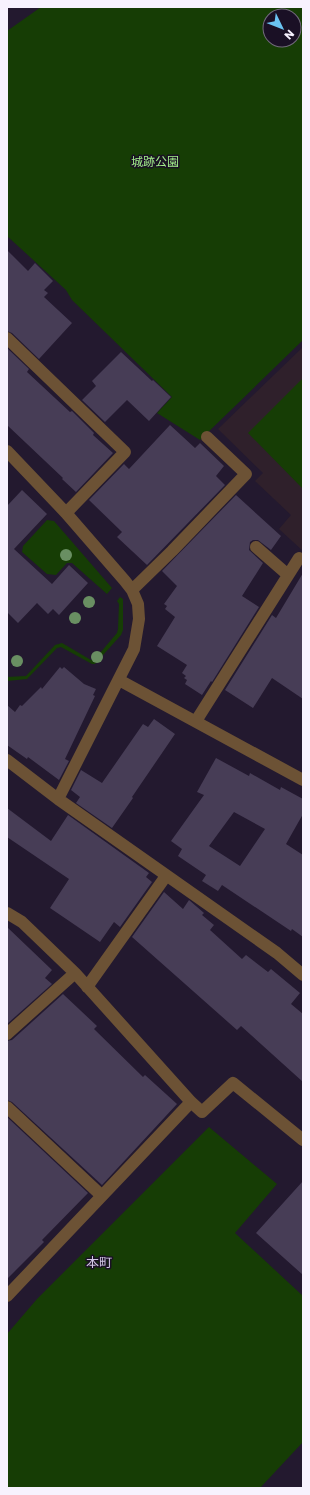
<svg xmlns="http://www.w3.org/2000/svg" width="310" height="1495" viewBox="0 0 310 1495" font-family="Poppins,'Noto Sans JP',sans-serif">
	<style>
		.education { fill: #2f202b }
		.green { fill: #163d05; fill-rule: evenodd }
		.building { fill: #473d56; fill-rule: evenodd }
		.lines { fill: none; stroke-linecap: round; stroke-linejoin: round }
		.street { stroke: #6c5235; stroke-width: 12 }
		.tree { fill: #698f62 }
		.labels { text-anchor: middle; stroke-width: 3; stroke-linejoin: round; paint-order: stroke }
		.park-label { font-size: 12px; fill: #a3f08b; stroke: #1a1025 }
		.neighbourhood-label { font-size: 13px; fill: #d2c6e5; stroke: #1a1025 }
	</style>
	<rect width="100%" height="100%" fill="#23192f"/>
	<!-- education -->
	<path class="education" d="M303 347V551L279 529 291 515 255 481 263 473 218 429Z"/>
	<!-- green -->
	<path class="green" d="M41 7H303V340L200 440 157 413 172 397 72 300 66 290 7 236V31ZM270 16H294V40H270Z
		M303 378V489L248 433Z
		M47 520 54 521 112 588 107 594 72 563H67L56 575 47 574 22 552 23 546Z
		M120 597 123 599V630L121 635 95 664H92L61 647 57 648 27 679 7 681V677L26 676 55 645 62 643 91 660H94L117 633 118 629 119 604 117 601Z
		M209 1127 277 1184 235 1233 303 1296V1442L260 1488H7V1334L37 1299Z"/>
	<!-- building -->
	<path class="building" d="M7 250 28 271 35 263 53 281 44 290 48 293 44 297 72 323 39 359 12 333 7 331Z
		M7 348 29 369 27 372 70 412 72 411 94 433 93 435 113 453 76 492 62 479 63 478 7 425Z
		M121 352 152 381 153 380 171 397 149 421 127 400 105 422 82 400 96 386 92 381Z
		M170 425 195 448 200 443 224 466 216 476 225 485 147 565 117 537 122 532 89 500 124 464 129 469Z
		M22 490 47 514 14 549 52 584 69 565 88 583 59 615 53 609 48 614 37 603 18 623 7 612V506Z
		M236 495 281 536 271 550 258 540H253L250 542 249 550 263 563 242 596 259 607 212 682 211 681 202 695 185 684 187 680 184 678 186 676 182 673 187 665 157 646 175 617 165 609 167 606 164 604 177 586 162 571Z
		M303 573V699L272 678 253 708 225 690 272 615 276 618Z
		M60 667 62 669 64 667 84 684 96 689 93 695 95 696 65 759 69 761 59 780 28 757 27 759 7 745V705L15 712 20 705 22 706 41 687 42 689Z
		M154 719 175 734 132 797 133 798 112 828 76 803 80 797 71 790 81 770 102 783 143 724 148 727Z
		M216 758 249 776 250 773 280 790 281 787 303 799V814L286 844 303 855V937L292 929 291 931 222 885 218 891 202 881 206 875 178 856 182 849 171 841 204 795 197 792ZM234 812 265 829 240 866 209 846Z
		M7 808 51 841 68 815 149 873 146 877 152 882 120 927 114 922 100 942 50 908 69 879 7 837Z
		M164 892 183 909 189 900 204 913 202 915 214 925 210 930 242 959 246 955 268 972 271 969 300 993 291 1004 303 1014V1082L241 1026 237 1030 132 937Z
		M7 927 52 970 45 978 52 984 7 1024Z
		M63 994 97 1026 94 1029 143 1077 145 1075 177 1104 102 1185 12 1102 7 1100V1041L12 1040Z
		M7 1117 88 1193 42 1240 44 1242 7 1279Z
		M303 1181V1275L256 1233Z"/>
	<g class="lines">
		<!-- street -->
		<path class="street" d="M7 338 125 452 66 513
			M7 451 66 513 125 581 132 590 138 604 139 619 134 649 58 799
			M256 547 288 575
			M132 590 172 551 246 474 207 437
			M119 680 303 780
			M196 721 299 558
			M7 760 58 799 277 953 303 975
			M7 913 22 922 75 973 191 1102 202 1112 233 1083 303 1140
			M87 987 166 876
			M7 1034 75 973
			M7 1107 102 1196
			M7 1296 191 1102"/>
	</g>
	<!-- trees -->
	<g class="tree">
		<circle cx="66" cy="555" r="6"/>
		<circle cx="89" cy="602" r="6"/>
		<circle cx="75" cy="618" r="6"/>
		<circle cx="97" cy="657" r="6"/>
		<circle cx="17" cy="661" r="6"/>
	</g>
	<g class="labels">
		<!-- park labels -->
		<g class="park-label">
			<text x="155" y="166">城跡公園</text>
		</g>
		<!-- neighbourhood labels -->
		<g class="neighbourhood-label">
			<text x="99" y="1267">本町</text>
		</g>
	</g>
	<!-- border -->
	<rect width="310" height="1495" fill="none" stroke="#f7f2fe" stroke-width="16"/>
	<!-- north arrow -->
	<g transform="translate(282 28) rotate(133)"><circle r="19" fill="#1a1025" stroke="#726a7c"/>
	<path d="M0-3L7 15L0 10L-7 15Z" fill="#6ac3f1"/>
	<text y="-6" font-size="11" font-weight="bold" text-anchor="middle" fill="#f7f2fe">N</text>
	</g>
</svg>
